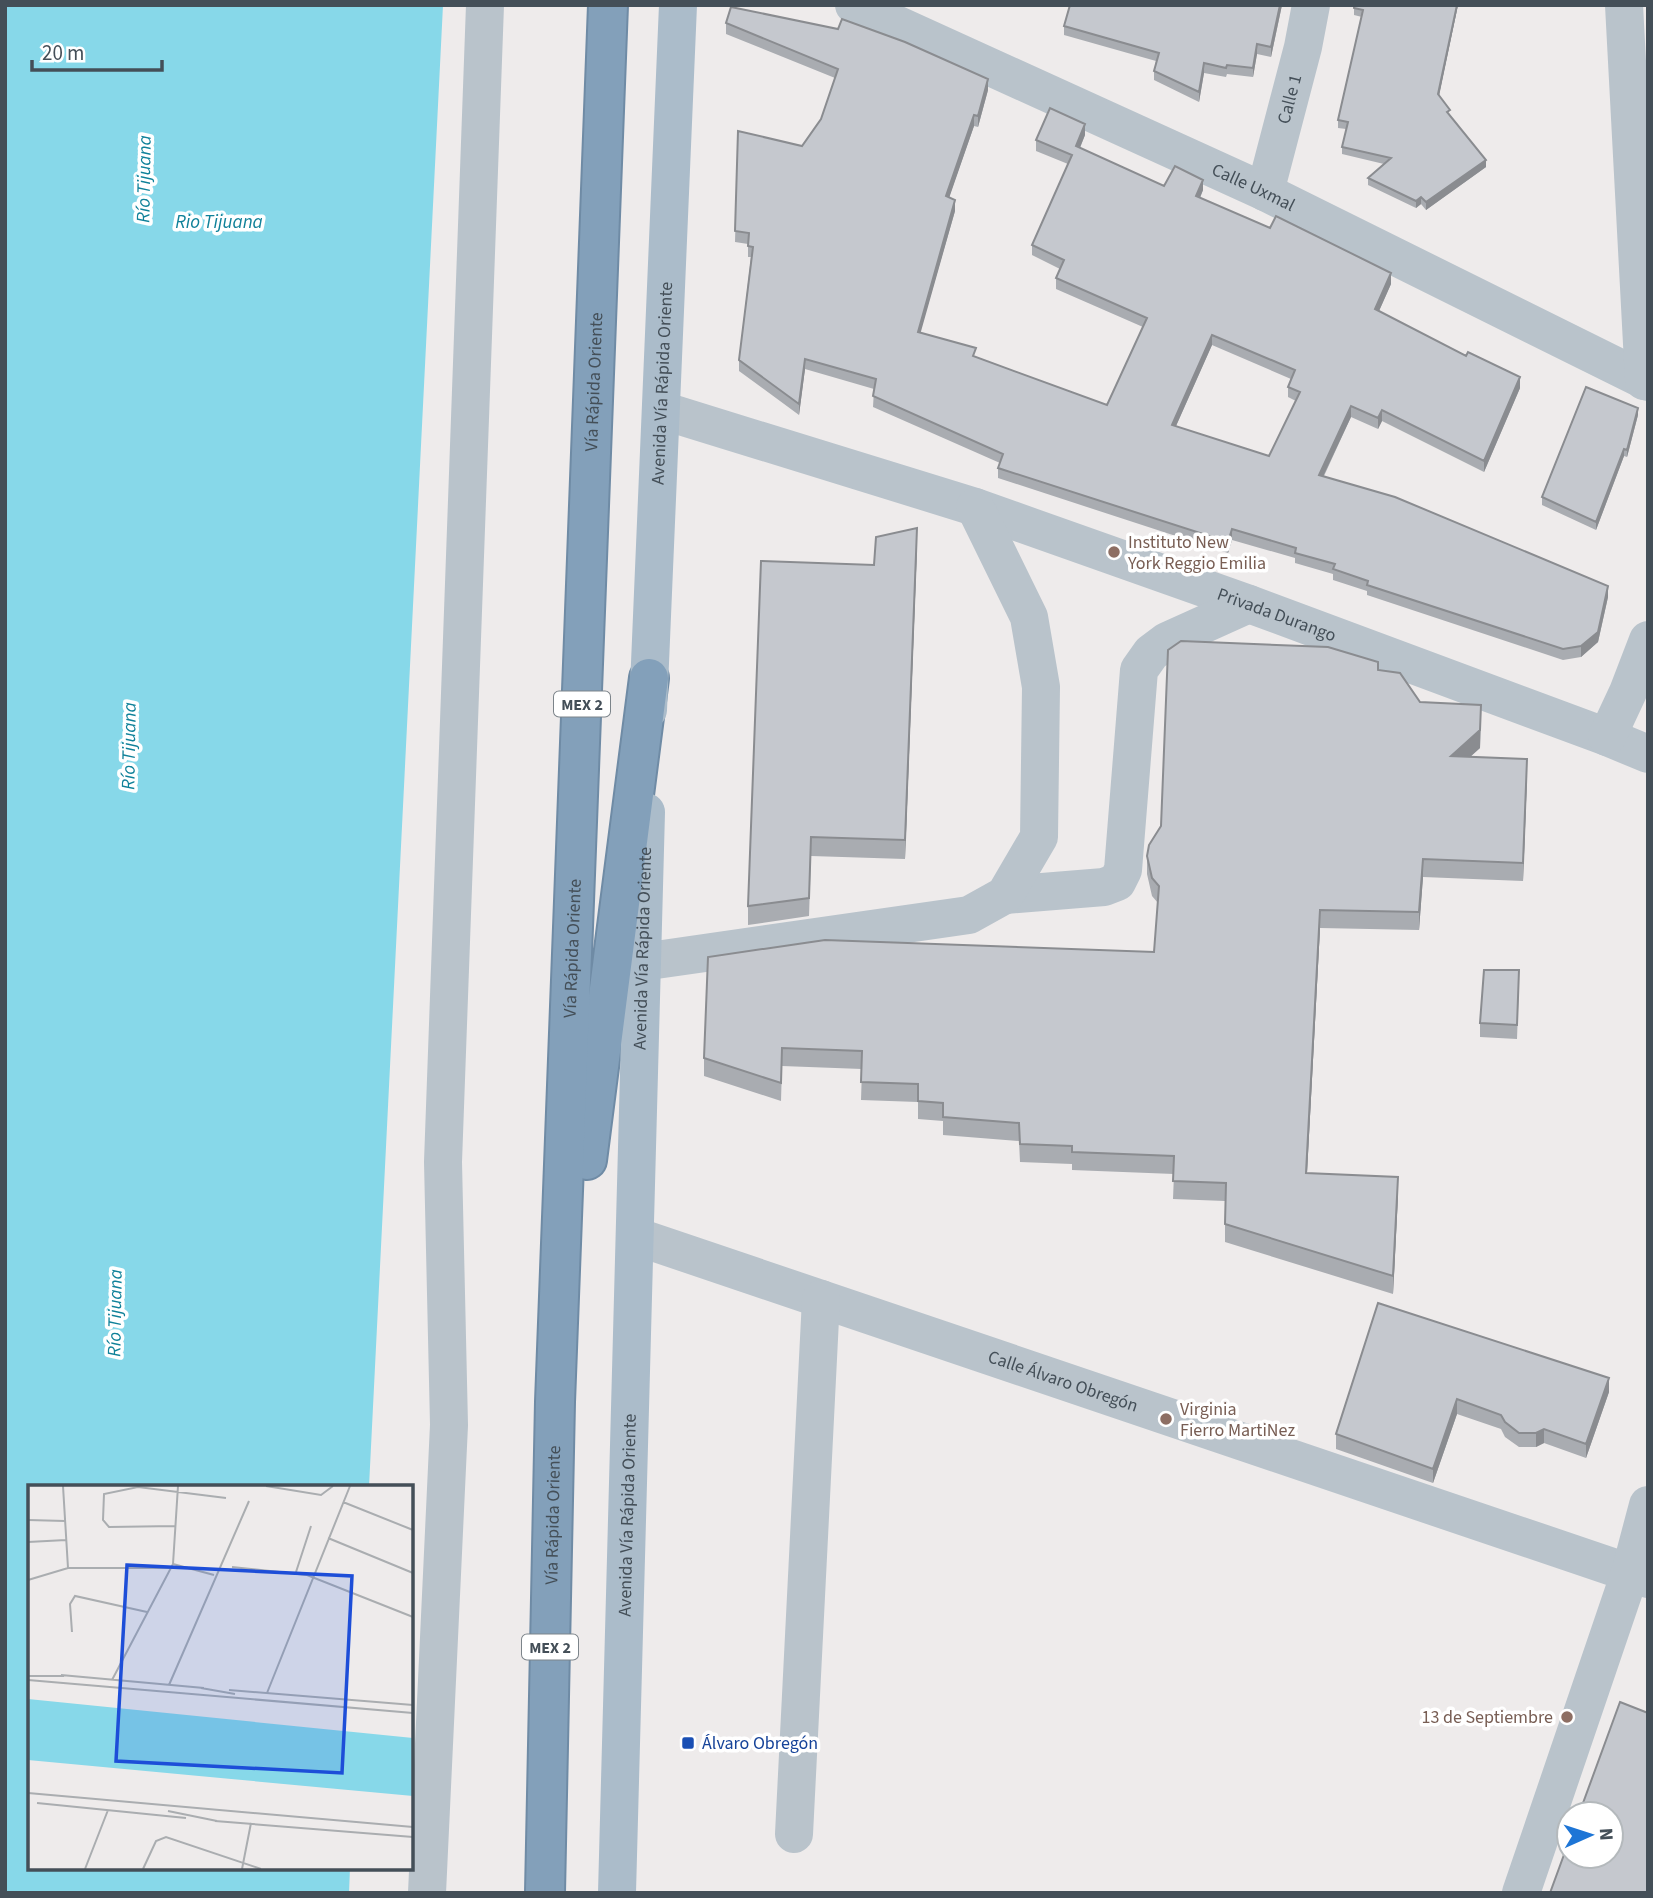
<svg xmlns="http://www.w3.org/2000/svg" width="1653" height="1898" viewBox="0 0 1653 1898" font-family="'Source Sans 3',sans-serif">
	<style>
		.water { fill: #87d8e9 }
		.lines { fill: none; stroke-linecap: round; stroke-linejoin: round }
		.highway-casing { stroke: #6f8ba5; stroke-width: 42 }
		.minor { stroke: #b9c3cb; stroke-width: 38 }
		.major { stroke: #abbcca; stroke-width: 38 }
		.highway { stroke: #83a0ba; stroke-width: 38 }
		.wall { fill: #a9acb1; fill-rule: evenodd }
		.shaded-wall { fill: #8a8c90 }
		.building { fill: #c5c8ce; stroke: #8a8c90; stroke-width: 2; fill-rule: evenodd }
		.education-dot { fill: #8d6e63; stroke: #fff; stroke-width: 2.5 }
		.transit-dot { fill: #1a4fb4; stroke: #fff; stroke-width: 2.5 }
		.labels { text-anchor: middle; stroke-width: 7; stroke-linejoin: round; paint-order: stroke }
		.shield { fill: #fff; stroke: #7c848a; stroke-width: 2 }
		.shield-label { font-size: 16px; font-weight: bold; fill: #444f58 }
		.street-label { font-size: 18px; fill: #444f58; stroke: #fff }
		.education-label { font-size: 18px; fill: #785e54; stroke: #fff; text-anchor: start }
		.transit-label { font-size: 18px; fill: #164399; stroke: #fff; text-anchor: start }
		.water-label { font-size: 19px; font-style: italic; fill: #0f8199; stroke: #fff }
		.inset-road { fill: none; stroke: #aaadb0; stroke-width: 2 }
		.view { fill: #1d4ed8; fill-opacity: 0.15; stroke: #1d4ed8; stroke-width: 3.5 }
		.inset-edge { fill: none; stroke: #444f58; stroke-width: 3.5 }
	</style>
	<rect width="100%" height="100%" fill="#eeebeb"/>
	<!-- water -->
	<path class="water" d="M5 5H443L369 1487H30V1868H350L349 1893H5Z"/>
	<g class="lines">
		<defs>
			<g id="highway">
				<path d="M587 1160 649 678"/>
				<path id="s7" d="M545 1893 555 1402 608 5"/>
			</g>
		</defs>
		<!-- highway casing -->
		<use href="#highway" class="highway-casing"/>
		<!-- minor -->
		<g class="minor">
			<path id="s1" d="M854 5 1265 192 1648 382"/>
			<path d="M1624 5 1644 381"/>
			<path id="s2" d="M1265 192 1303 47 1311 5"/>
			<path id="s3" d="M661 410 975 507 1249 604 1607 737 1648 754"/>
			<path d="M1607 737 1628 692 1648 640"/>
			<path d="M1005 895 1104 887 1117 882 1123 870 1139 670 1151 653 1167 641 1249 604"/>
			<path d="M642 962 969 915 1005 895 1039 837 1041 687 1029 617 975 507"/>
			<path id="s4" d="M635 1236 1648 1579"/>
			<path d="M794 1834 821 1299"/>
			<path d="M427 1893 449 1425 443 1162 485 5"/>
			<path d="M1521 1893 1630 1573 1648 1505"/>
		</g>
		<!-- major -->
		<g class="major">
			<path id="s5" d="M648 710 678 5"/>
			<path id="s6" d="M617 1893 646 812"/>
		</g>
		<!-- highway -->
		<use href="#highway" class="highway"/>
	</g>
	<!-- wall -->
	<path class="wall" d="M1070 5H1282L1271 57 1257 54 1253 77 1227 74 1226 77 1204 73 1199 102 1154 80V71L1156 61 1064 35V26Z
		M1458 5 1439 95 1450 116 1486 167 1426 210 1421 204 1416 208 1368 185V178L1384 164 1342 154V147L1346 129 1338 128V120L1362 17 1354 15V8Z
		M726 23 988 90 978 127 974 126 949 197 955 211 920 332 976 357 1107 405 1143 327 1056 289V278L1060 269 1032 255V245L1068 164 1036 151V140L1085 135 1080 148 1164 186 1203 190 1200 198 1391 284 1379 311 1520 388 1484 472 1382 421 1378 429 1351 417 1324 476 1608 597 1598 642 1581 657 1563 660 1367 595V591L1333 580V574L1295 563V558L1232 540 1228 553 998 478V468L1000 463 873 407 874 389 805 369 799 415 739 371V360L751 257H748V244L735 242 738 131 802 146 821 119 835 78 726 34ZM1212 345 1291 379 1288 387V397L1296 401 1269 456 1176 426Z
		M1638 415 1627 457 1624 456 1596 530 1542 505V497Z
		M917 547 905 859 811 856 809 916 748 925V906L874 565Z
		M1378 670 1420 702 1481 723 1480 748 1470 757 1527 777 1523 881 1423 877 1419 930 1320 928 1307 1173 1398 1195 1393 1294 1225 1242V1201L1173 1199 1174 1174 1072 1170V1164L1020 1162 1019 1141 943 1135V1121L918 1119V1102L861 1100 862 1069 782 1066 781 1101 704 1076V1058L1154 952 1158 903 1152 896 1147 874V856Z
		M1519 984 1517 1039 1480 1037V1023Z
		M1378 1303 1609 1392 1586 1458 1544 1443 1536 1447H1519L1505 1437 1501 1429 1457 1414 1433 1483 1336 1449V1434Z"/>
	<!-- shaded-wall -->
	<path class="shaded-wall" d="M1280 5H1282L1271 57V47Z
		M1457 5H1458L1438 101V94Z
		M1257 44V54L1253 77V68Z
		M1204 63V73L1199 102V92Z
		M988 79V90L978 127V116Z
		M974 115V126L946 207V196Z
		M1085 124V135L1076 157V146Z
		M1486 160V167L1426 210V202Z
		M1203 180V190L1196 207V196Z
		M1421 197V204L1416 208V201Z
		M955 200V211L918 342V332Z
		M1391 273V284L1375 320V309Z
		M1212 335V345L1172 435V425Z
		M805 359V369L799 415V404Z
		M1520 377V388L1484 472V461Z
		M1351 406V417L1319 485V475Z
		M1638 408V415L1627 457V450Z
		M1382 410V421L1378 429V418Z
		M1624 449V456L1596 530V522Z
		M917 528V547L905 859V840Z
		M1232 529V540L1228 553V542Z
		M1608 586V597L1598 642 1581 657V646Z
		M1481 705 1480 748 1451 774V756Z
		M1527 759V777L1523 881V863Z
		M1423 859V877L1419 930V912Z
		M1320 910V928L1306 1191V1173Z
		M1398 1177V1195L1393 1294V1276Z
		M1609 1378V1392L1586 1458V1444Z
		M1457 1399V1414L1433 1483V1469Z
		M1544 1429V1443L1536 1447V1433Z"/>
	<!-- building -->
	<path class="building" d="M1070 5H1280L1271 47 1257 44 1253 68 1227 65 1226 68 1204 63 1199 92 1154 71 1159 53 1064 26Z
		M1354 5H1457L1438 94 1450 110 1447 112 1486 160 1426 202 1421 197 1416 201 1368 178 1391 158 1342 147 1348 122 1338 120 1363 10 1354 8Z
		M731 7 838 29 842 19 905 42 988 79 978 116 974 115 946 196 955 200 918 332 976 348 973 356 1107 405 1147 318 1056 278 1064 260 1032 245 1072 155 1036 140 1050 108 1085 124 1076 146 1164 186 1175 166 1203 180 1196 196 1270 228 1276 216 1391 273 1375 309 1466 356 1468 352 1520 377 1484 461 1382 410 1378 418 1351 406 1319 475 1395 497 1608 586 1598 632 1581 646 1563 649 1367 585 1368 581 1333 569 1335 564 1295 553 1296 548 1232 529 1228 542 998 468 1003 454 873 396 876 379 805 359 799 404 739 360 753 247 748 246 749 233 735 231 738 131 802 146 821 119 838 69 726 23ZM1212 335 1295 370 1288 387 1300 392 1269 456 1172 425Z
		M1586 387 1638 408 1627 450 1624 449 1596 522 1542 497Z
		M917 528 905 840 811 837 809 898 748 906 761 561 874 565 876 537Z
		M1181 641 1328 647 1378 662V670L1400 673 1420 702 1481 705 1480 730 1451 756 1527 759 1523 863 1423 859 1419 912 1320 910 1306 1173 1398 1177 1393 1276 1225 1224 1226 1183 1173 1181 1174 1156 1072 1152V1146L1020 1144 1019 1123 943 1117V1103L918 1101V1084L861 1082 862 1051 782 1048 781 1083 704 1058 708 957 825 940 1154 952 1159 886 1152 878 1147 856 1149 845 1161 826 1168 650Z
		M1484 970H1519L1517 1025 1480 1023Z
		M1378 1303 1609 1378 1586 1444 1544 1429 1536 1433H1519L1505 1422 1501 1415 1457 1399 1433 1469 1336 1434Z
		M1620 1702 1648 1713V1893H1550L1569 1841V1856H1611V1814H1579Z"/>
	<!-- markers -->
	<g class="education-dot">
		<circle cx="1114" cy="552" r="7"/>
		<circle cx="1166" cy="1419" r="7"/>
		<circle cx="1567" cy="1717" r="7"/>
	</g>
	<rect class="transit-dot" x="681" y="1736" width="14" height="14" rx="3.5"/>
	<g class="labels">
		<!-- shield labels -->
		<g class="shield">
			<rect x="554" y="691.5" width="56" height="25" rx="5"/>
			<rect x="522" y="1634.5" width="56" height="25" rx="5"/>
		</g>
		<g class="shield-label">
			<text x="582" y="710">MEX 2</text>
			<text x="550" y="1653">MEX 2</text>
		</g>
		<!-- street labels -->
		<g class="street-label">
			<text dy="6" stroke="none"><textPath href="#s2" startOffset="96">Calle 1</textPath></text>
			<text dy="6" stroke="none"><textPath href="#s1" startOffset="439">Calle Uxmal</textPath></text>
			<text dy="6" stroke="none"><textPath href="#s7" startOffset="1512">Vía Rápida Oriente</textPath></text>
			<text dy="6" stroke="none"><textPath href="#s5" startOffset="327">Avenida Vía Rápida Oriente</textPath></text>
			<text dy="6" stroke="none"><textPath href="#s3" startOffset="649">Privada Durango</textPath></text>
			<text dy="6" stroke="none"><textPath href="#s7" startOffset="945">Vía Rápida Oriente</textPath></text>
			<text dy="6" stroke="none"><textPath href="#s6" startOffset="945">Avenida Vía Rápida Oriente</textPath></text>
			<text dy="6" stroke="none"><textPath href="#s4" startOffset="452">Calle Álvaro Obregón</textPath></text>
			<text dy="6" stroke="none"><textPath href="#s7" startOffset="378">Vía Rápida Oriente</textPath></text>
			<text dy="6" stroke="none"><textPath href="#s6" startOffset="378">Avenida Vía Rápida Oriente</textPath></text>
		</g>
		<!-- education labels -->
		<g class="education-label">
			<text x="1128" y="548">Instituto New<tspan x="1128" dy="21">York Reggio Emilia</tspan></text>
			<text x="1180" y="1415">Virginia<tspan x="1180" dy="21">Fierro MartiNez</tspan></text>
			<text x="1553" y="1723" text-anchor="end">13 de Septiembre</text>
		</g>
		<!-- transit labels -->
		<g class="transit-label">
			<text x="702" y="1749">Álvaro Obregón</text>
		</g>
		<!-- water labels -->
		<g class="water-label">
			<text transform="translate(143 179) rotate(-89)" y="7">Río Tijuana</text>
			<text x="219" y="228">Rio Tijuana</text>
			<text transform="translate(128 746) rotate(-89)" y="7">Río Tijuana</text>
			<text transform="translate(114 1313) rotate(-89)" y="7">Río Tijuana</text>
		</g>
	</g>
	<!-- overview -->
	<g transform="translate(28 1485)">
		<rect width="385" height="385" fill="#eeebeb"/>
		<path d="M0 214 385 253V311L0 275Z" fill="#87d8e9"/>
		<path class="inset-road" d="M35 1 40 83M238 1 293 10 305 1M315 17 385 45M0 35 37 36M147 41 81 42 75 35 76 9 110 2 198 13M300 53 385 88M0 57 38 55M145 79 186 90M204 82 279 90 385 132M268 87 283 41M0 95 40 83H144M44 147 42 119 47 111 119 127M33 190 176 203M0 191H36M0 195 385 228M84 195 145 79 150 1M141 200 221 16M173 203 207 209M201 205 385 220M239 208 322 1M0 308 385 342M9 318 158 333M140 326 189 336M187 336 385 352M57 384 80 325M115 384 128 356 138 352 233 384M214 384 223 338"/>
		<path class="view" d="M99 80 324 91 314 288 88 276Z"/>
		<rect width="385" height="385" class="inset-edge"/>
	</g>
	<!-- border -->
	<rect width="1653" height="1898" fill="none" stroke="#444f58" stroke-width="14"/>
	<!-- north arrow -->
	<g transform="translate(1590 1835) rotate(87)"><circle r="33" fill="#ffffff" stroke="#b4b9bc" stroke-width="2"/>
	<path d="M0-5L12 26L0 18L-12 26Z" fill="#1d75d6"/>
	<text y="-10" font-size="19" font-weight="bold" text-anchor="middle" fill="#444f58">N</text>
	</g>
	<!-- scale -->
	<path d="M32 60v10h130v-10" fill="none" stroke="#444f58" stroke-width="3.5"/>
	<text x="42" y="60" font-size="21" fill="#444f58" stroke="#ffffff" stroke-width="5" paint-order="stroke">20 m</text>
</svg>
